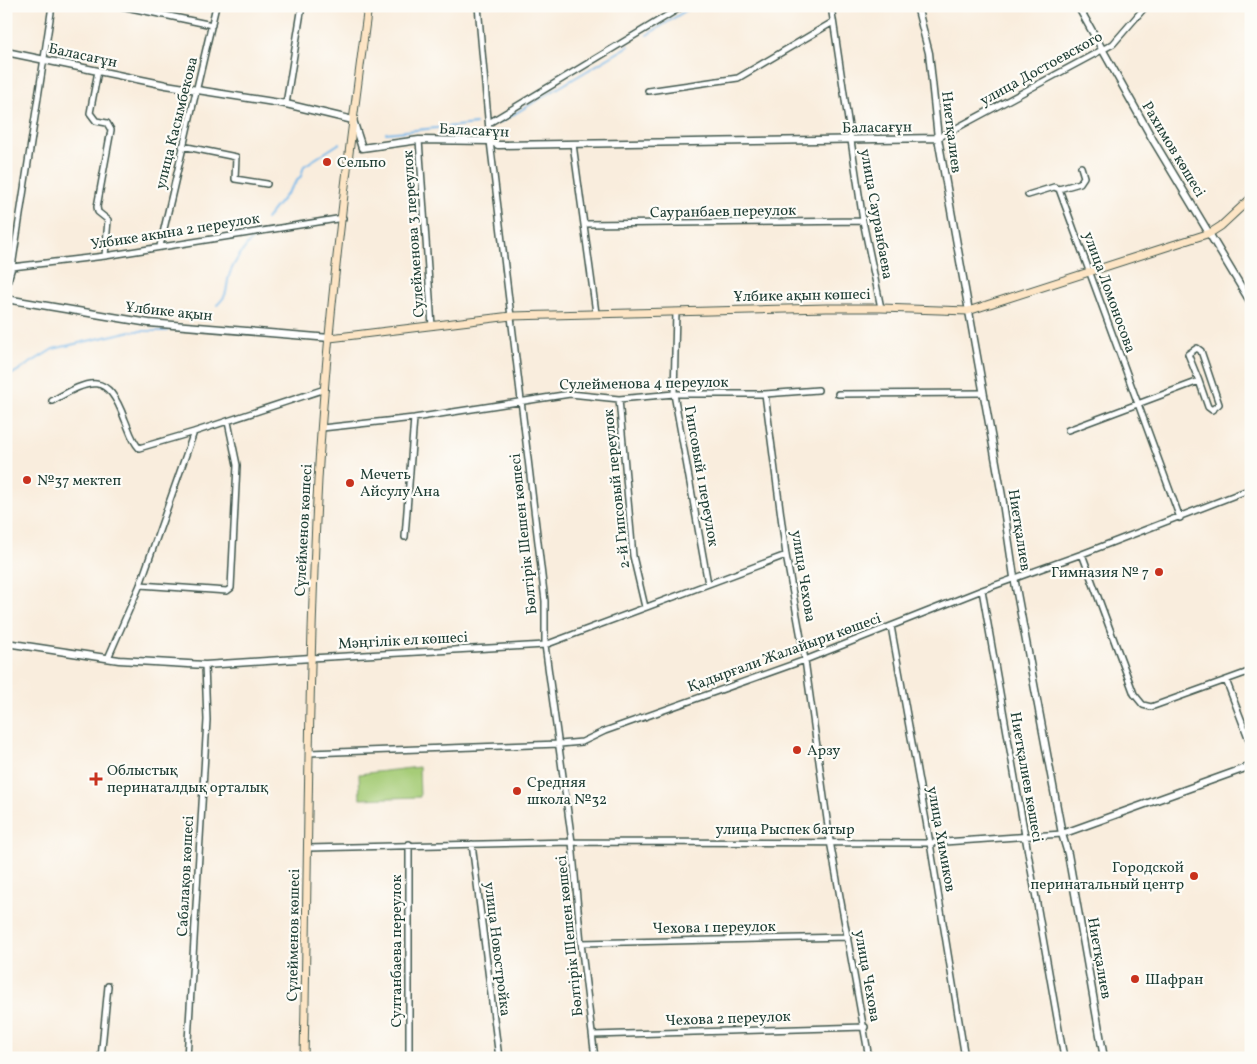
<svg xmlns="http://www.w3.org/2000/svg" width="1257" height="1064" viewBox="0 0 1257 1064" font-family="Vollkorn,serif">
	<style>
		.green { fill: #a6cc77; stroke: #628456 }
		.lines { fill: none; stroke-linecap: round; stroke-linejoin: round }
		.stream { stroke: #74b8ea; stroke-width: 2 }
		.minor-casing { stroke: #40574d; stroke-width: 8 }
		.tertiary-casing { stroke: #40574d; stroke-width: 9 }
		.secondary-casing { stroke: #40574d; stroke-width: 9 }
		.minor { stroke: #fff; stroke-width: 5 }
		.tertiary { stroke: #fff; stroke-width: 6 }
		.secondary { stroke: #fde5c5; stroke-width: 7 }
		.poi-dot { fill: #c8321e; stroke: #fdfcf7; stroke-width: 2 }
		.labels { text-anchor: middle; stroke-width: 4.5; stroke-linejoin: round; paint-order: stroke }
		.street-label { font-size: 15px; fill: #1f3d34; stroke: #fdfcf7 }
		.poi-label { font-size: 15px; fill: #1f3d34; stroke: #fdfcf7; text-anchor: start }
	</style>
	<rect width="100%" height="100%" fill="#fdfcf7"/>
	<filter id="ink" filterUnits="userSpaceOnUse"><feTurbulence type="fractalNoise" baseFrequency=".02" numOctaves="2"/><feDisplacementMap in="SourceGraphic" scale="10" xChannelSelector="R" yChannelSelector="G"/><feConvolveMatrix kernelMatrix="1 2 1 2 8 2 1 2 1" color-interpolation-filters="sRGB"/></filter>
	<filter id="wash" filterUnits="userSpaceOnUse"><feTurbulence type="fractalNoise" baseFrequency=".0096" numOctaves="4" result="noise"/><feDisplacementMap in="SourceGraphic" scale="20" xChannelSelector="R" yChannelSelector="G"/><feGaussianBlur stdDeviation="1.12" result="paint"/><feColorMatrix in="noise" values="0 0 0 0 0 0 0 0 0 0 0 0 0 0 0 0 0 1.4 0 .05"/><feComposite in="paint" operator="in"/></filter>
	<g filter="url(#wash)">
		<rect width="100%" height="100%" fill="#f9eddd"/>
		<!-- green -->
		<path class="green" d="M419 767 420 797 360 799 359 774Z"/>
		<g class="lines">
			<!-- stream -->
			<path class="stream" d="M647 35 693 6
				M499 123 629 46
				M386 133 476 124
				M266 219 301 176 304 166 340 143
				M217 305C231 292 224 289 230 273 235 260 245 247 254 237
				M6 378 53 349 131 331H167"/>
		</g>
	</g>
	<g filter="url(#ink)">
		<g class="lines">
			<defs>
				<path id="minor" d="M121 6 212 25
					M478 6 490 141 545 601V645L572 842 581 943 595 1058
					M831 6 863 221 881 308
					M98 71 90 113 96 121 107 123 111 130 97 207 98 212 108 220 105 256
					M648 91 738 78 833 22
					M286 104 302 6
					M489 123 683 6
					M938 138 1113 44 1146 6
					M419 140 432 326
					M573 144 596 313
					M182 146 236 157 235 179 267 184
					M1059 189 1080 183 1084 177 1081 167
					M1028 195 1054 187 1059 189 1180 518
					M584 224 863 221
					M160 246 216 6
					M12 267 105 256 343 218
					M6 287 12 267 52 6
					M676 312 674 394 708 584
					M765 394 786 555 805 660 830 841 869 1058
					M838 394 983 393
					M619 399 633 556 645 607
					M52 401C91 379 107 371 125 420 129 429 132 441 139 448L194 432
					M322 428 414 418 570 394 619 399 674 394H765L818 390
					M1068 430 1199 381 1208 407 1212 410 1219 404 1201 351 1197 348 1188 354 1199 381
					M405 537 414 418
					M1082 554 1134 694 1143 705 1151 707 1251 671
					M140 585 227 591 231 588 237 465 228 422
					M982 590 1064 1058
					M891 626 930 843 965 1058
					M108 658 140 585 194 432 325 389
					M311 658 545 645 786 555
					M1226 680 1251 745
					M309 753 560 744 582 742 605 731 805 660 982 590 1082 554 1251 489
					M409 844V1058
					M472 844 499 1058
					M308 848 572 842 930 843 1062 834
					M581 943 848 937
					M593 1035 865 1027
					M101 1058 108 986
					M187 1058 207 720 205 665"/>
				<path id="tertiary" d="M917 6 929 53 938 138 1002 496 1014 577 1062 834 1068 854 1104 1058
					M1078 6 1153 140 1251 303
					M6 52 166 85 286 104 353 120 362 148 419 140 490 141 498 145 938 138
					M6 299 149 323 330 338
					M6 643 119 660 205 665 311 658
					M1062 834 1251 766"/>
				<path id="secondary" d="M330 338 511 316 827 308H881L968 311 1210 233 1221 226 1251 198
					M304 1058C308 865 308 673 318 480 327 322 347 163 368 6"/>
			</defs>
			<!-- minor casing -->
			<use href="#minor" class="minor-casing"/>
			<!-- tertiary casing -->
			<use href="#tertiary" class="tertiary-casing"/>
			<!-- secondary casing -->
			<use href="#secondary" class="secondary-casing"/>
			<!-- minor -->
			<use href="#minor" class="minor"/>
			<!-- tertiary -->
			<use href="#tertiary" class="tertiary"/>
			<!-- secondary -->
			<use href="#secondary" class="secondary"/>
		</g>
	</g>
	<!-- markers -->
	<g class="poi-dot">
		<circle cx="327" cy="162" r="5"/>
		<circle cx="27" cy="480" r="5"/>
		<circle cx="350" cy="483" r="5"/>
		<circle cx="1159" cy="572" r="5"/>
		<circle cx="797" cy="750" r="5"/>
		<path d="M93.5 771.5h5v5h5v5h-5v5h-5v-5h-5v-5h5z"/>
		<circle cx="517" cy="791" r="5"/>
		<circle cx="1194" cy="876" r="5"/>
		<circle cx="1135" cy="979" r="5"/>
	</g>
	<g class="labels">
		<!-- street labels -->
		<g class="street-label">
			<text transform="translate(83 55) rotate(12)" y="5">Баласағұн</text>
			<text transform="translate(1041 68) rotate(-29)" y="5">улица Достоевского</text>
			<text transform="translate(176 123) rotate(-76)" y="5">улица Касымбекова</text>
			<text transform="translate(877 127) rotate(-1)" y="5">Баласағұн</text>
			<text transform="translate(474 130) rotate(3)" y="5">Баласағұн</text>
			<text transform="translate(952 132) rotate(83)" y="5">Ниетқалиев</text>
			<text transform="translate(1174 149) rotate(59)" y="5">Рахимов көшесі</text>
			<text transform="translate(723 211) rotate(-1)" y="5">Сауранбаев переулок</text>
			<text transform="translate(877 214) rotate(80)" y="5">улица Сауранбаева</text>
			<text transform="translate(175 231) rotate(-9)" y="5">Улбике акына 2 переулок</text>
			<text transform="translate(413 234) rotate(-94)" y="5">Сулейменова 3 переулок</text>
			<text transform="translate(1110 292) rotate(70)" y="5">улица Ломоносова</text>
			<text transform="translate(802 295) rotate(-1)" y="5">Ұлбике ақын көшесі</text>
			<text transform="translate(169 311) rotate(6)" y="5">Ұлбике ақын</text>
			<text transform="translate(644 383) rotate(-1)" y="5">Сулейменова 4 переулок</text>
			<text transform="translate(702 476) rotate(80)" y="5">Гипсовый 1 переулок</text>
			<text transform="translate(616 489) rotate(-96)" y="5">2-й Гипсовый переулок</text>
			<text transform="translate(303 530) rotate(-87)" y="5">Сүлейменов көшесі</text>
			<text transform="translate(1020 530) rotate(81)" y="5">Ниетқалиев</text>
			<text transform="translate(523 534) rotate(-96)" y="5">Бөлтірік Шешен көшесі</text>
			<text transform="translate(804 576) rotate(81)" y="5">улица Чехова</text>
			<text transform="translate(403 640) rotate(-3)" y="5">Мәңгілік ел көшесі</text>
			<text transform="translate(784 652) rotate(-20)" y="5">Қадырғали Жалайыри көшесі</text>
			<text transform="translate(1027 777) rotate(80)" y="5">Ниетқалиев көшесі</text>
			<text x="785" y="834">улица Рыспек батыр</text>
			<text transform="translate(942 839) rotate(80)" y="5">улица Химиков</text>
			<text transform="translate(185 876) rotate(-87)" y="5">Сабалақов көшесі</text>
			<text transform="translate(714 927) rotate(-1)" y="5">Чехова 1 переулок</text>
			<text transform="translate(293 935) rotate(-89)" y="5">Сүлейменов көшесі</text>
			<text transform="translate(569 936) rotate(-96)" y="5">Бөлтірік Шешен көшесі</text>
			<text transform="translate(498 949) rotate(83)" y="5">улица Новостройка</text>
			<text transform="translate(396 951) rotate(-90)" y="5">Султанбаева переулок</text>
			<text transform="translate(1100 958) rotate(80)" y="5">Ниетқалиев</text>
			<text transform="translate(868 976) rotate(80)" y="5">улица Чехова</text>
			<text transform="translate(728 1018) rotate(-2)" y="5">Чехова 2 переулок</text>
		</g>
		<!-- poi labels -->
		<g class="poi-label">
			<text x="337" y="167">Сельпо</text>
			<text x="360" y="479">Мечеть<tspan x="360" dy="17">Айсулу Ана</tspan></text>
			<text x="37" y="485">№37 мектеп</text>
			<text x="1149" y="577" text-anchor="end">Гимназия № 7</text>
			<text x="807" y="755">Арзу</text>
			<text x="107" y="775">Облыстық<tspan x="107" dy="17">перинаталдық орталық</tspan></text>
			<text x="527" y="787">Средняя<tspan x="527" dy="17">школа №32</tspan></text>
			<text x="1184" y="872" text-anchor="end">Городской<tspan x="1184" dy="17">перинатальный центр</tspan></text>
			<text x="1145" y="984">Шафран</text>
		</g>
	</g>
	<!-- margin -->
	<rect width="1257" height="1064" fill="none" stroke="#fdfcf7" stroke-width="25"/>
</svg>
